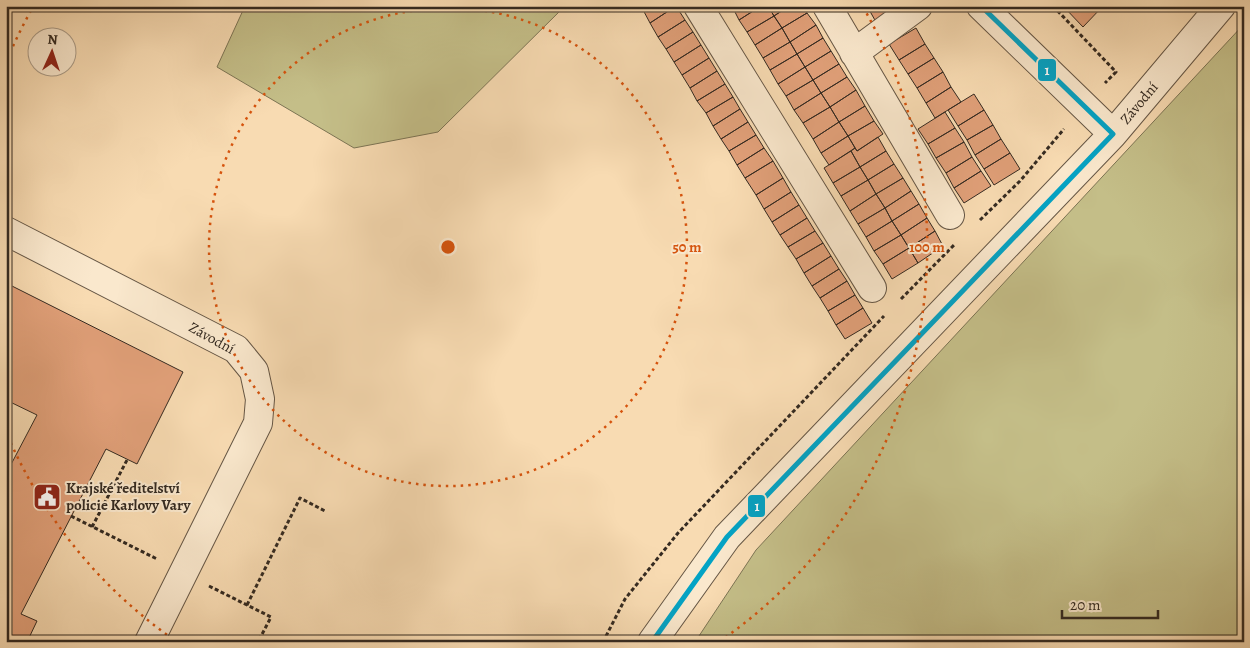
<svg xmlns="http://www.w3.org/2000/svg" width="1250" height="648" viewBox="0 0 1250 648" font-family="Alegreya,serif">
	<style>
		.green { fill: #c4be88; stroke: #7c7454 }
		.building { fill: #e1a079; stroke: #342a21 }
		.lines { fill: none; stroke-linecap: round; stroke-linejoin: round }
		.minor-casing { stroke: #655645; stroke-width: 30 }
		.path { stroke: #342a21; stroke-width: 3; stroke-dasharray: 4 2.5; stroke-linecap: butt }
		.minor { stroke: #fae8cd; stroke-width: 28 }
		.bus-1-casing { stroke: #fae8cd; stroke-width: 9 }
		.bus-1 { stroke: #03a3c5; stroke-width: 5 }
		.ring { fill: none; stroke: #d6540e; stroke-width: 2.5; stroke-dasharray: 2.5 5 }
		.labels { text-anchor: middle; stroke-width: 4; stroke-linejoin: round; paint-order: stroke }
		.street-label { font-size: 15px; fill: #342a21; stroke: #fae8cd }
		.poi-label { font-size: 15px; font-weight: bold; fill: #342a21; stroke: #fae8cd; text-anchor: start }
		.centre { fill: #d6540e; stroke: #fae8cd; stroke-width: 2.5 }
		.ring-label { font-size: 15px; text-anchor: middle; font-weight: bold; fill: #d6540e; stroke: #fae8cd; stroke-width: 4; stroke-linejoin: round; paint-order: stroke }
		.line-badge { stroke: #fae8cd; stroke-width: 2 }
		.badge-label { font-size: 14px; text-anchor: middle; font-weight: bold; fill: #fff }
	</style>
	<rect width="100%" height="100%" fill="#f8dbb2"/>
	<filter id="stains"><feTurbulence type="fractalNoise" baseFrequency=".004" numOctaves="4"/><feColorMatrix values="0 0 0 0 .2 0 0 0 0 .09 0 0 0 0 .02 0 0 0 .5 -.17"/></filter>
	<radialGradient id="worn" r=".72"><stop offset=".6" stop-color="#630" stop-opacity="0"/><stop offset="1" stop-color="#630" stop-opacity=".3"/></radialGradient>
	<!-- green -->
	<path class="green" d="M245 6H565L438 132 354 148 217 67Z
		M1244 24V642H695L756 550Z"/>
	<!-- building -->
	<path class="building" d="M641 6H676L650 23Z
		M676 6 685 20 658 37 650 23Z
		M732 6H761L739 20Z
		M761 6H768L774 16 747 32 739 20Z
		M768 6H789L774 16Z
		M789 6H804L807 13 782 28 774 16Z
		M867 6H902L876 22Z
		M1063 6H1103L1083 27Z
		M807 13 816 25 790 42 782 28Z
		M774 16 782 28 755 45 747 32Z
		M685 20 693 32 666 49 658 37Z
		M816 25 823 38 797 54 790 42Z
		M782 28 790 42 763 58 755 45Z
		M916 28 925 44 899 60 889 44Z
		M693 32 701 45 674 62 666 49Z
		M823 38 831 51 805 67 797 54Z
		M790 42 797 54 770 70 763 58Z
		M925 44 934 58 908 74 899 60Z
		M701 45 709 58 682 75 674 62Z
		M831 51 839 64 813 80 805 67Z
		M797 54 805 67 778 84 770 70Z
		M709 58 717 71 690 88 682 75Z
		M934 58 943 72 917 88 908 74Z
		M839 64 847 77 821 93 813 80Z
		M805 67 813 80 786 96 778 84Z
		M717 71 725 84 697 101 690 88Z
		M943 72 951 87 926 103 917 88Z
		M847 77 856 90 830 107 821 93Z
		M813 80 821 93 794 110 786 96Z
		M725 84 733 97 706 113 697 101Z
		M951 87 961 102 935 118 926 103Z
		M856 90 865 106 839 122 830 107Z
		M821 93 830 107 803 123 794 110Z
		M974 94 984 110 958 126 948 110Z
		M733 97 740 109 713 126 706 113Z
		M865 106 874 121 848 136 839 122Z
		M830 107 839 122 813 139 803 123Z
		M740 109 748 122 721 139 713 126Z
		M984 110 993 125 967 140 958 126Z
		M945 112 955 128 928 144 918 129Z
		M874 121 883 134 857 151 848 136Z
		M748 122 756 135 729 151 721 139Z
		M839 122 848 136 821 153 813 139Z
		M993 125 1001 139 975 155 967 140Z
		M955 128 964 142 936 158 928 144Z
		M756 135 764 148 737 165 729 151Z
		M848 136 855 148 829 165 821 153Z
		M878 137 886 151 860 167 851 151 855 148 857 151Z
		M1001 139 1010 153 984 169 975 155Z
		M964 142 972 157 946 173 936 158Z
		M764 148 773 161 745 178 737 165Z
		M851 151 860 167 833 183 824 168Z
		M886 151 894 164 868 180 860 167Z
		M1010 153 1020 169 994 185 984 169Z
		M972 157 981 171 954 188 946 173Z
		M773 161 783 178 756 195 745 178Z
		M894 164 903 178 876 194 868 180Z
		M860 167 868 180 841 196 833 183Z
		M981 171 991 186 964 203 954 188Z
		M783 178 791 192 764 209 756 195Z
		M903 178 911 191 885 208 876 194Z
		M868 180 876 194 850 211 841 196Z
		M911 191 919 204 892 221 885 208Z
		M791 192 799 205 772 222 764 209Z
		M876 194 885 208 858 224 850 211Z
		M919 204 927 218 901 235 892 221Z
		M799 205 807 218 780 235 772 222Z
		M885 208 892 221 866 237 858 224Z
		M807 218 815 231 788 247 780 235Z
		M927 218 935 231 909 248 901 235Z
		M892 221 901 235 874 251 866 237Z
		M815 231 823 243 796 259 788 247Z
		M935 231 943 246 918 263 909 248Z
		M901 235 909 248 883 264 874 251Z
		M823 243 831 256 804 273 796 259Z
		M909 248 918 263 892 279 883 264Z
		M831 256 839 269 812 286 804 273Z
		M839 269 847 281 820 298 812 286Z
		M847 281 855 295 828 311 820 298Z
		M6 283 183 372 137 464 106 449 21 614 37 621 27 642H6V474L37 415 6 400Z
		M855 295 863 308 836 325 828 311Z
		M863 308 872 323 845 339 836 325Z"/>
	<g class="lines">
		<defs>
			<path id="minor" d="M698 6 872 288
				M827 6 950 215
				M981 6 1113 134
				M854 53 918 6
				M6 231 236 349 254 371 260 399 258 423 149 642
				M652 642 727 537 1113 134 1221 6"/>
		</defs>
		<!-- minor casing -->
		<use href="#minor" class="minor-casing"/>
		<!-- path -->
		<path class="path" d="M1053 6 1116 72 1105 83
			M980 220 1020 181 1064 129
			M901 299 954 245
			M71 516 157 559
			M92 527 127 460
			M209 586 271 617 258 642
			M247 605 300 498 325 511
			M603 642 625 599 678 533 884 316"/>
		<!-- minor -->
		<use href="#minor" class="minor"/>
		<defs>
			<path id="bus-1" d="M981 6 1113 134
				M652 642 727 537 1113 134"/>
		</defs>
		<!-- bus-1 casing -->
		<use href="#bus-1" class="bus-1-casing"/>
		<!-- bus-1 -->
		<use href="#bus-1" class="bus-1"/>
	</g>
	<!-- distance rings -->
	<g class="ring">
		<circle cx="448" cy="247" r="239"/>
		<path d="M173 639A479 479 0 0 1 7 434M7 60A479 479 0 0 1 33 7M863 7A479 479 0 0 1 723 639"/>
	</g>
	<!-- icons -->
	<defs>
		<symbol id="civic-square" viewBox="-11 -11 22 22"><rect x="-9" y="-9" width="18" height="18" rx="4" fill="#8f2418" stroke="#fae8cd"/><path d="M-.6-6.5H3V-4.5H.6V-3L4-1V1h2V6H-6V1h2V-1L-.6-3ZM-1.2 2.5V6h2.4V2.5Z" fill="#fff"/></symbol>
	</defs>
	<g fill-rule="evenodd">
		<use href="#civic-square" x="31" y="481" width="32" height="32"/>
	</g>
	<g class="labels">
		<!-- street labels -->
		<g class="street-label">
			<text transform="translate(1139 103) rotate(-50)" y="5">Závodní</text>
			<text transform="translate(212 338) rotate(29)" y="5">Závodní</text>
		</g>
		<!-- poi labels -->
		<g class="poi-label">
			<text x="66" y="493">Krajské ředitelství<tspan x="66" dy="17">policie Karlovy Vary</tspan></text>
		</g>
	</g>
	<circle cx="448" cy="247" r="8" class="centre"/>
	<g class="ring-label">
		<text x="687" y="252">50 m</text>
		<text x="927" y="252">100 m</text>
	</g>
	<g class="line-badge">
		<rect x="1037" y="58" width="20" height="24" rx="5" fill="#03a3c5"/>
		<rect x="747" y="494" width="19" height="24" rx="5" fill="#03a3c5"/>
	</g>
	<g class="badge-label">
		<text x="1047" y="75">1</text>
		<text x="757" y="511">1</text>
	</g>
	<!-- margin -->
	<rect width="1250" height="648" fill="none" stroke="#f8dbb2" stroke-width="25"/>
	<rect x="8" y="8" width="1235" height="633" fill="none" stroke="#342a21" stroke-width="2.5"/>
	<rect x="12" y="12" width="1225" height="623" fill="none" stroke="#342a21"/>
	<!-- north arrow -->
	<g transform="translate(52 52) rotate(3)"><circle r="24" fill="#fae8cd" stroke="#ab9c88"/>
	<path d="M0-4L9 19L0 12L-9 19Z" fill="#8f2418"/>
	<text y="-8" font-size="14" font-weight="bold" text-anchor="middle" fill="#342a21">N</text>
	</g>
	<!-- scale -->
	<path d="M1062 610v8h96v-8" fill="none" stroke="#342a21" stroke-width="2.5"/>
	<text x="1070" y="610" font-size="15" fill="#342a21" stroke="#fae8cd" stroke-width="4" paint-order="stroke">20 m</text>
	<rect width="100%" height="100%" filter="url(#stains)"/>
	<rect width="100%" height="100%" fill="url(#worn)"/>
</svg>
